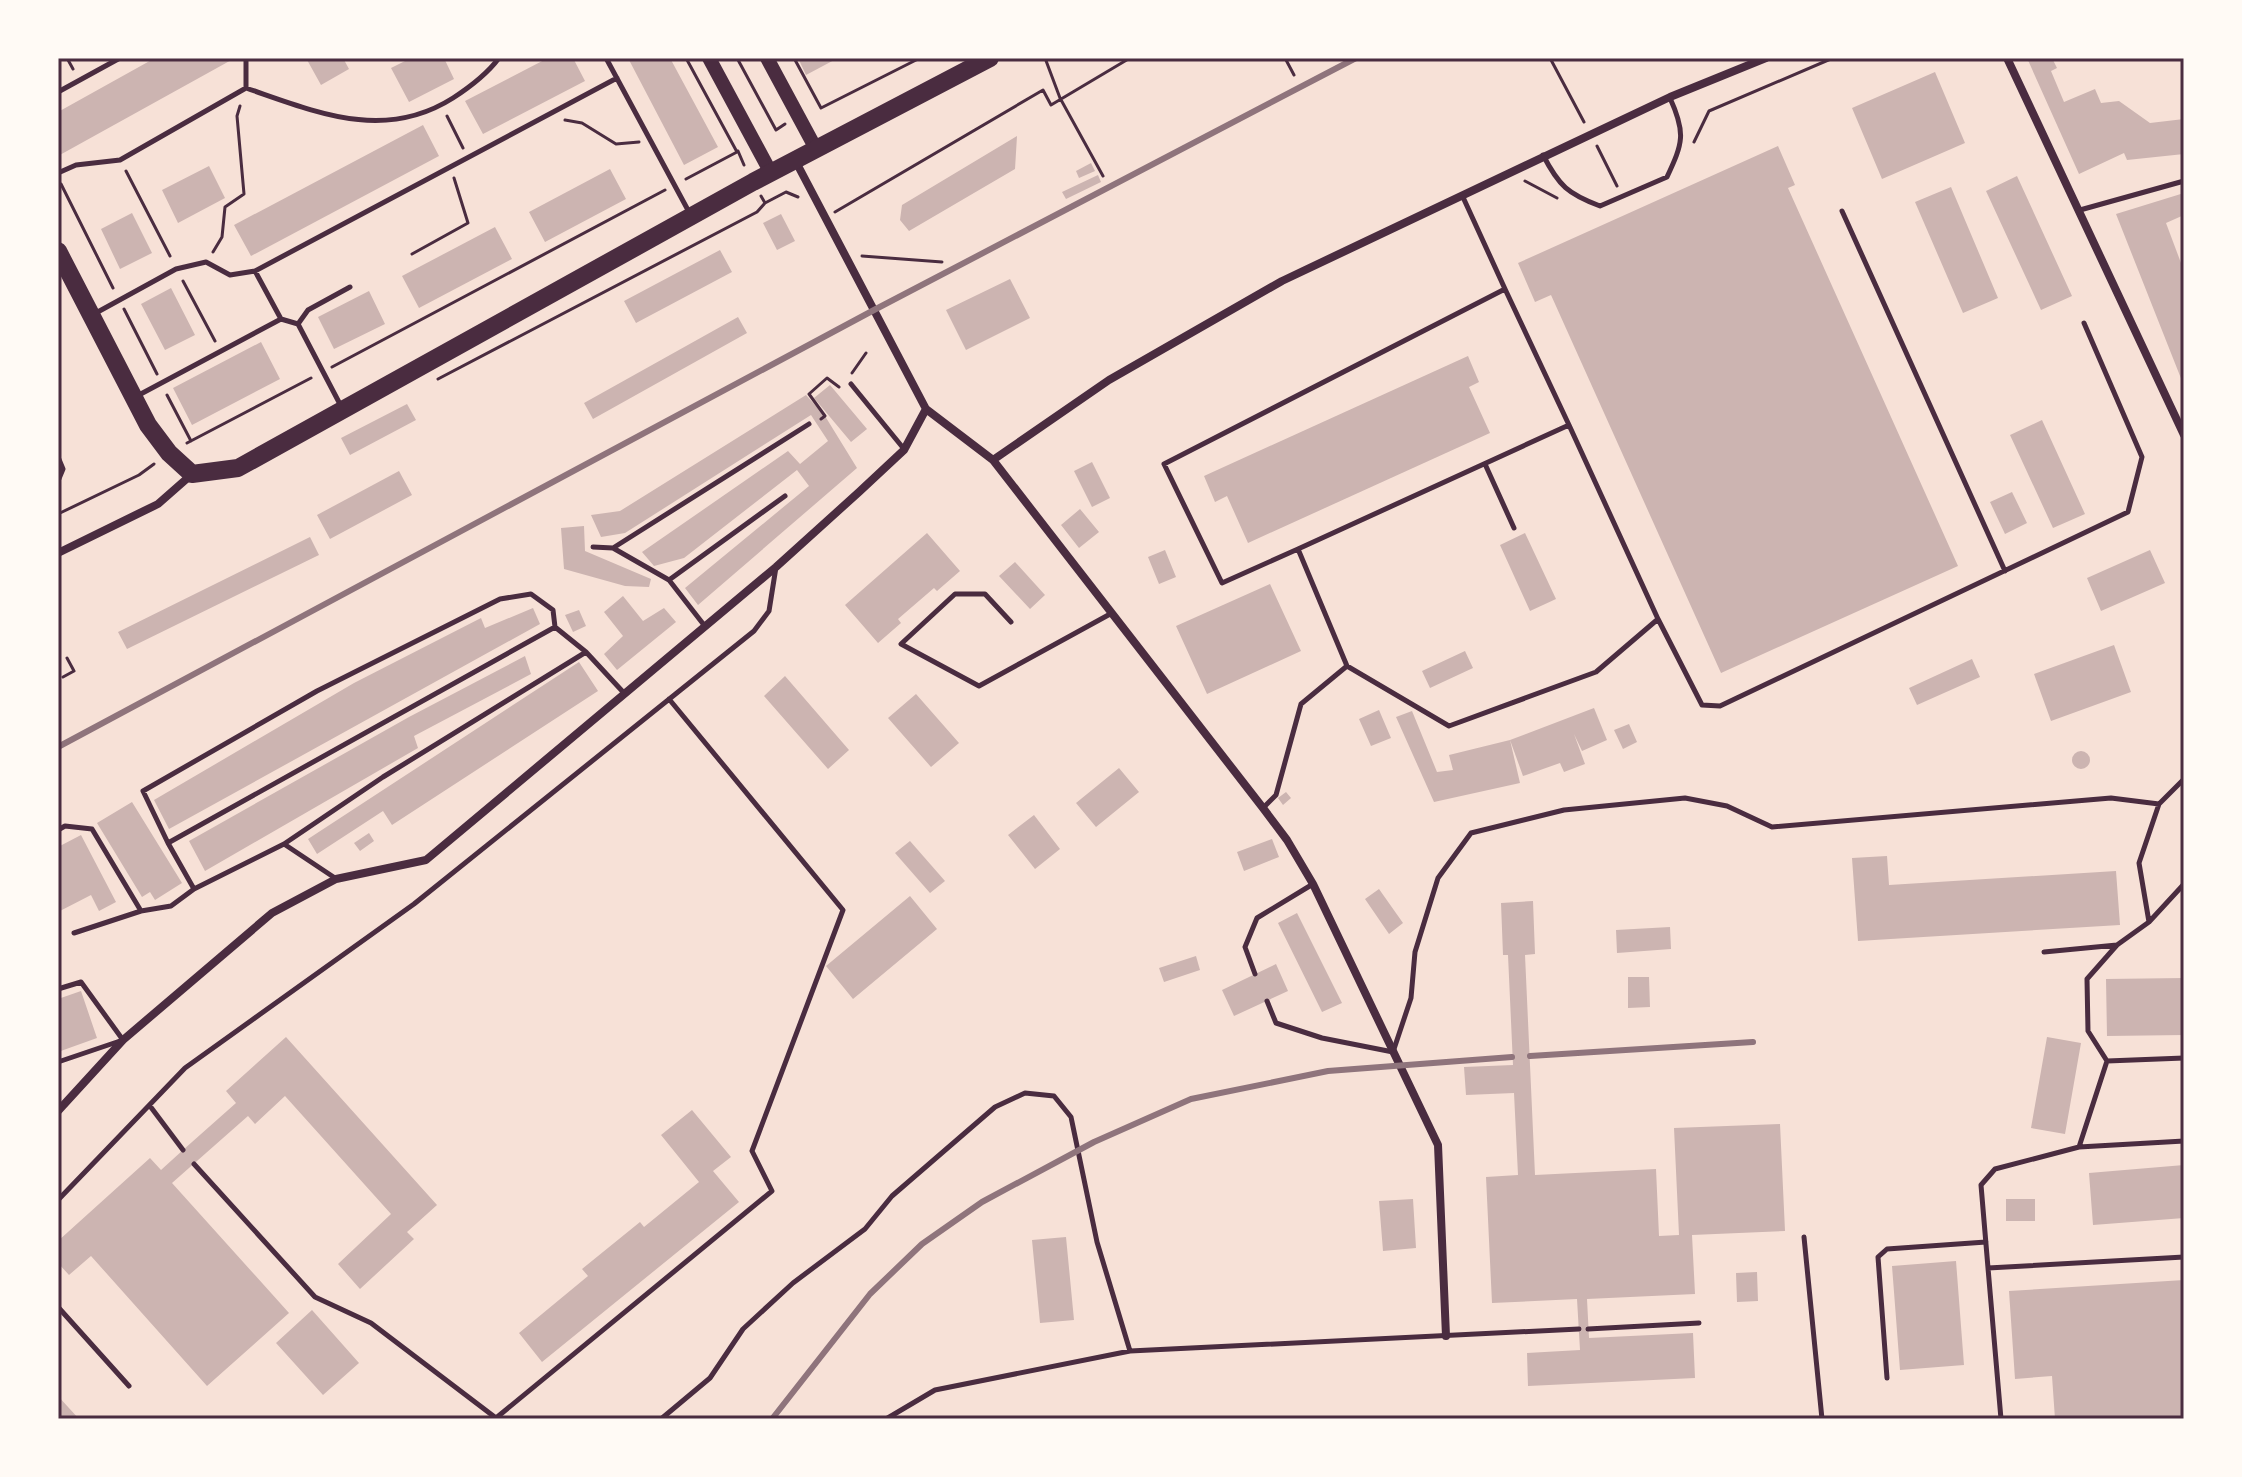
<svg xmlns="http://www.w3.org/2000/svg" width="2242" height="1477" viewBox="0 0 2242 1477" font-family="'Golos Text',sans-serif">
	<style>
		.building { fill: #ccb4b1 }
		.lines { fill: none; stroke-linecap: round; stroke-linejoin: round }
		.path { stroke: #4a2c40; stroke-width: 3 }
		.service { stroke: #4a2c40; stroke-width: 5 }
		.minor { stroke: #4a2c40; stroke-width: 8 }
		.tertiary { stroke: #4a2c40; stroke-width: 14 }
		.primary { stroke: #4a2c40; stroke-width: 18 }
		.rail { stroke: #8f747c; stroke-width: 6 }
		.neatline { fill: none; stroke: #4a2c40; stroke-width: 3 }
	</style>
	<rect width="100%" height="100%" fill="#f7e1d7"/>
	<!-- building -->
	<path class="building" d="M155 58H235L58 156V112Z
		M306 58H343L349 69 321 85Z
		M411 58H444L454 79 409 102 391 68Z
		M548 58H573L585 81 483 134 465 101Z
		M628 58H670L718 147 684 165Z
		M798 58H838L806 75Z
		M2027 58H2052L2057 68 2051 71 2064 102 2095 89 2101 103 2119 101 2150 123 2184 119V154L2127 160 2124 153 2079 174Z
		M1935 72 1965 143 1882 179 1852 108Z
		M423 125 439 156 251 256 234 225Z
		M1017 136 1015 169 909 231 900 220 902 205Z
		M1778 146 1795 185 1788 188 1958 566 1721 673 1551 295 1535 302 1518 263Z
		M1091 163 1095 171 1079 178 1076 171Z
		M209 166 225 198 178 223 162 190Z
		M610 169 626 199 545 242 529 212Z
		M1098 175 1101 182 1066 199 1062 192Z
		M2017 176 2072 296 2041 310 1986 191Z
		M1951 187 1998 298 1963 313 1915 202Z
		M2184 193V215L2166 223 2184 271V386L2116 214Z
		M132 213 152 253 120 269 101 229Z
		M781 214 795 241 777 250 763 223Z
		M495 227 512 259 419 308 402 276Z
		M720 250 732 272 636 323 624 301Z
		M1010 279 1030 318 966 350 946 310Z
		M171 288 195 335 165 350 141 304Z
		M369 291 385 324 334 349 318 317Z
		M738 317 747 333 593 419 584 403Z
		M261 342 280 379 192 425 173 388Z
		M1468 356 1479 382 1469 387 1490 433 1248 543 1227 496 1215 502 1204 476Z
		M830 385 867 429 851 442 814 398Z
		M806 395 825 416 857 468 698 605 685 588 809 486 797 470 684 558 654 566 642 552 788 451 800 464 828 441 811 415 625 533 601 537 591 515 620 511Z
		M407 404 416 420 350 455 341 438Z
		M2042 420 2085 514 2053 528 2010 435Z
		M1092 462 1110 498 1092 507 1074 471Z
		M399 471 412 495 330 539 317 515Z
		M2012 492 2027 523 2005 534 1990 502Z
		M1080 509 1099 532 1079 548 1061 525Z
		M584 526 585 551 651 579 649 587 625 586 564 569 561 528Z
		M927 533 960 571 937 591 934 588 898 619 901 623 878 643 845 605Z
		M1525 533 1556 599 1530 611 1500 545Z
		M310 537 319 555 127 649 118 632Z
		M1165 550 1176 577 1159 584 1148 557Z
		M2150 550 2165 583 2101 611 2087 578Z
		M1015 562 1045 595 1030 609 999 576Z
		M1270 584 1301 651 1207 694 1176 626Z
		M623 596 643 621 664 608 676 622 617 670 604 654 623 636 604 612Z
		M533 608 540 624 169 829 154 800 354 683 481 618 485 628Z
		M579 610 586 626 573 632 565 615Z
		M2114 645 2131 692 2051 721 2034 674Z
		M1465 651 1473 668 1430 688 1422 671Z
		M525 656 531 674 414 736 418 748 205 871 189 841 409 717Z
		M1972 659 1980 677 1917 705 1909 688Z
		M579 662 598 691 392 825 383 811 317 854 308 839Z
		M785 676 849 750 828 769 764 696Z
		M916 694 959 743 931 767 888 718Z
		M1594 708 1607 740 1582 751 1574 734 1585 764 1564 772 1560 763 1523 776 1510 740 1520 783 1434 802 1396 717 1412 711 1437 772 1453 770 1449 755 1510 740Z
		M1379 710 1391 738 1371 746 1359 719Z
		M1629 724 1637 742 1623 749 1614 730Z
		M2072 760a9 9 0 1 1 18 0a9 9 0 1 1-18 0Z
		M1119 768 1139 792 1096 827 1076 803Z
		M1286 792 1291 798 1283 805 1278 798Z
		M132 802 182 883 155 900 150 892 142 897 97 823Z
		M1034 815 1060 849 1035 869 1008 835Z
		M369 833 374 841 360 851 354 843Z
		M81 835 116 902 99 911 91 895 58 912V847Z
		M1272 839 1279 857 1244 871 1237 852Z
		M910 841 945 881 930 893 895 853Z
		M1887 856 1889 885 2116 871 2120 925 1858 941 1852 858Z
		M1379 889 1403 923 1389 934 1365 899Z
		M910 896 937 929 853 999 826 966Z
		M1533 901 1535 954 1525 955 1535 1175 1656 1169 1659 1236 1679 1235 1674 1128 1780 1124 1785 1231 1692 1235 1695 1294 1587 1299 1589 1338 1693 1333 1695 1378 1528 1386 1527 1353 1580 1350 1577 1299 1492 1303 1486 1177 1518 1175 1514 1093 1466 1095 1464 1067 1513 1065 1508 955H1503L1501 903Z
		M1297 913 1342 1003 1322 1012 1278 923Z
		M1670 927 1671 949 1617 953 1616 930Z
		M1196 956 1200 970 1164 982 1159 968Z
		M1276 964 1288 991 1234 1016 1222 990Z
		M1628 977H1649L1650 1007 1628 1008Z
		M2184 978V1035L2107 1036 2106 979Z
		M81 991 97 1038 58 1052V999Z
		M286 1037 437 1205 407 1232 414 1239 360 1289 338 1264 391 1214 285 1096 255 1124 248 1116 172 1183 289 1313 207 1386 91 1256 69 1275 58 1263V1241L150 1158 161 1170 183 1150 236 1103 226 1091Z
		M2047 1037 2081 1043 2065 1134 2031 1128Z
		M692 1110 731 1157 713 1171 739 1202 542 1362 519 1333 588 1276 582 1269 640 1222 644 1227 699 1182 661 1135Z
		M2184 1165V1218L2093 1225 2089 1173Z
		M1413 1199 1416 1248 1383 1251 1379 1201Z
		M2006 1199H2035V1221H2006Z
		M1066 1237 1074 1320 1040 1323 1032 1240Z
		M1956 1261 1964 1365 1900 1370 1892 1266Z
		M1757 1272 1758 1301 1737 1302 1736 1273Z
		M2184 1280V1416L2055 1419 2052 1376 2015 1379 2009 1291Z
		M312 1310 359 1363 323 1395 276 1343Z
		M58 1396 79 1419H58Z"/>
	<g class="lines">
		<!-- path -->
		<path class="path" d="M67 58 73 69
			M737 58 776 130 785 124
			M794 58 821 108 920 58
			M1045 58 1060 98 1103 176
			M1285 58 1294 75
			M1550 58 1584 122
			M447 116 463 148
			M565 120 582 123 616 144 639 142
			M1694 142 1709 111 1833 58
			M1597 146 1617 186
			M738 151 744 165
			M126 171 170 256
			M686 179 737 152 686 58
			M1525 181 1557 198
			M61 184 113 288
			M761 196 765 203 786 192 798 197
			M835 212 1043 90 1051 105 1130 58
			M213 252 222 237 225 207 244 194 237 116 240 106
			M412 254 468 223 454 178
			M862 256 942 262
			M183 281 215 341
			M124 309 157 374
			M332 367 665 190
			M852 373 866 353
			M438 379 757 212 765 203
			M167 395 191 441
			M821 419 825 416 809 394 827 378 839 387
			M187 443 311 378
			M58 514 139 475 154 464
			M63 677 74 671 67 658"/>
		<!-- service -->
		<path class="service" d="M246 58V88
			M606 58 689 212
			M58 92 120 58
			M1543 155C1559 186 1568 194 1600 206L1667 177C1683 143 1686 133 1670 98
			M58 173 76 165 120 160 246 88C316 112 384 142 453 98 470 87 487 74 499 58
			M1462 195 1505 289
			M2080 210 2184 181
			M1842 211 2005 571
			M2184 230V231
			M255 271 281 319 298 324 342 408
			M94 314 176 269 206 262 230 275 255 271 617 78
			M298 324 308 310 350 287
			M851 384 904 449
			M137 396 281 319
			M58 457 63 469 58 481
			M1485 464 1514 528
			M593 547 613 548 809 424
			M613 548 669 580 785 496
			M1298 549 1222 583 1164 464 1505 289 1569 425
			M669 580 704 625
			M1658 619 1702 705 1720 706 2128 512 2142 457 2084 323
			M1011 622 985 594H955L901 644 979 686 1112 613
			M586 652 624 693
			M1264 807 1276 795 1301 704 1347 666 1449 726 1596 672 1658 619 1569 425 1298 549 1347 666
			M58 830 65 826 92 829 141 911 171 906 194 889
			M168 843 194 889 284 844
			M335 878 284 844 383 777 586 652 555 627 168 843 143 791 317 691 500 599 531 594 553 610 555 627
			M2149 922 2139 863 2159 804 2184 779
			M74 933 141 911
			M2117 945 2087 979 2088 1031 2107 1061 2079 1147 2184 1141
			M2044 952 2117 945 2149 922 2184 884
			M1255 974 1245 947 1257 918 1313 884
			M58 989 81 982 123 1040 58 1062
			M1267 1001 1276 1023 1322 1038 1393 1052 1411 998 1415 952 1438 878 1471 833 1564 810 1685 798 1727 806 1772 827 2111 798 2159 804
			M2107 1061 2184 1058
			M150 1106 183 1150
			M194 1164 315 1297 371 1323 496 1418 772 1191 752 1151 843 910 669 699
			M58 1200 185 1068 414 904 754 631 769 611 776 567
			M1804 1237 1822 1419
			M1988 1268 1981 1185 1995 1169 2079 1147
			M58 1307 129 1386
			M1588 1329 1699 1323
			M1887 1378 1878 1257 1887 1249 1986 1242
			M661 1419 710 1378 743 1329 793 1283 865 1229 892 1196 995 1107 1025 1093 1054 1096 1071 1117 1097 1242 1130 1351 1579 1329
			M886 1419 935 1390 1130 1351
			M2001 1419 1988 1268 2184 1257"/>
		<!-- minor -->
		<path class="minor" d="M2007 58 2184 435
			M795 160 926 409 993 460 1263 808 1287 840 1313 884 1438 1145 1446 1336
			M993 460 1109 380 1282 281 1670 97 1766 58
			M58 553 158 504 191 475
			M58 1111 123 1040 272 913 336 879 426 860 776 567 859 492 904 450 926 409"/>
		<!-- tertiary -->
		<path class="tertiary" d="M709 58 771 173
			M767 58 816 149"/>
		<!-- primary -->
		<path class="primary" d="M58 251 148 425 169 453 192 474 238 468 753 182 990 58"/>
		<!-- rail -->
		<path class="rail" d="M58 747 874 310 1356 58
			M1530 1056 1753 1042
			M772 1419 870 1294 922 1244 982 1202 1094 1142 1191 1099 1328 1071 1512 1057"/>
	</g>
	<!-- border -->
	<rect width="2242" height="1477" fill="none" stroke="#fffaf5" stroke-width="120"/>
	<rect x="60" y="60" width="2122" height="1357" class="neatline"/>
</svg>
